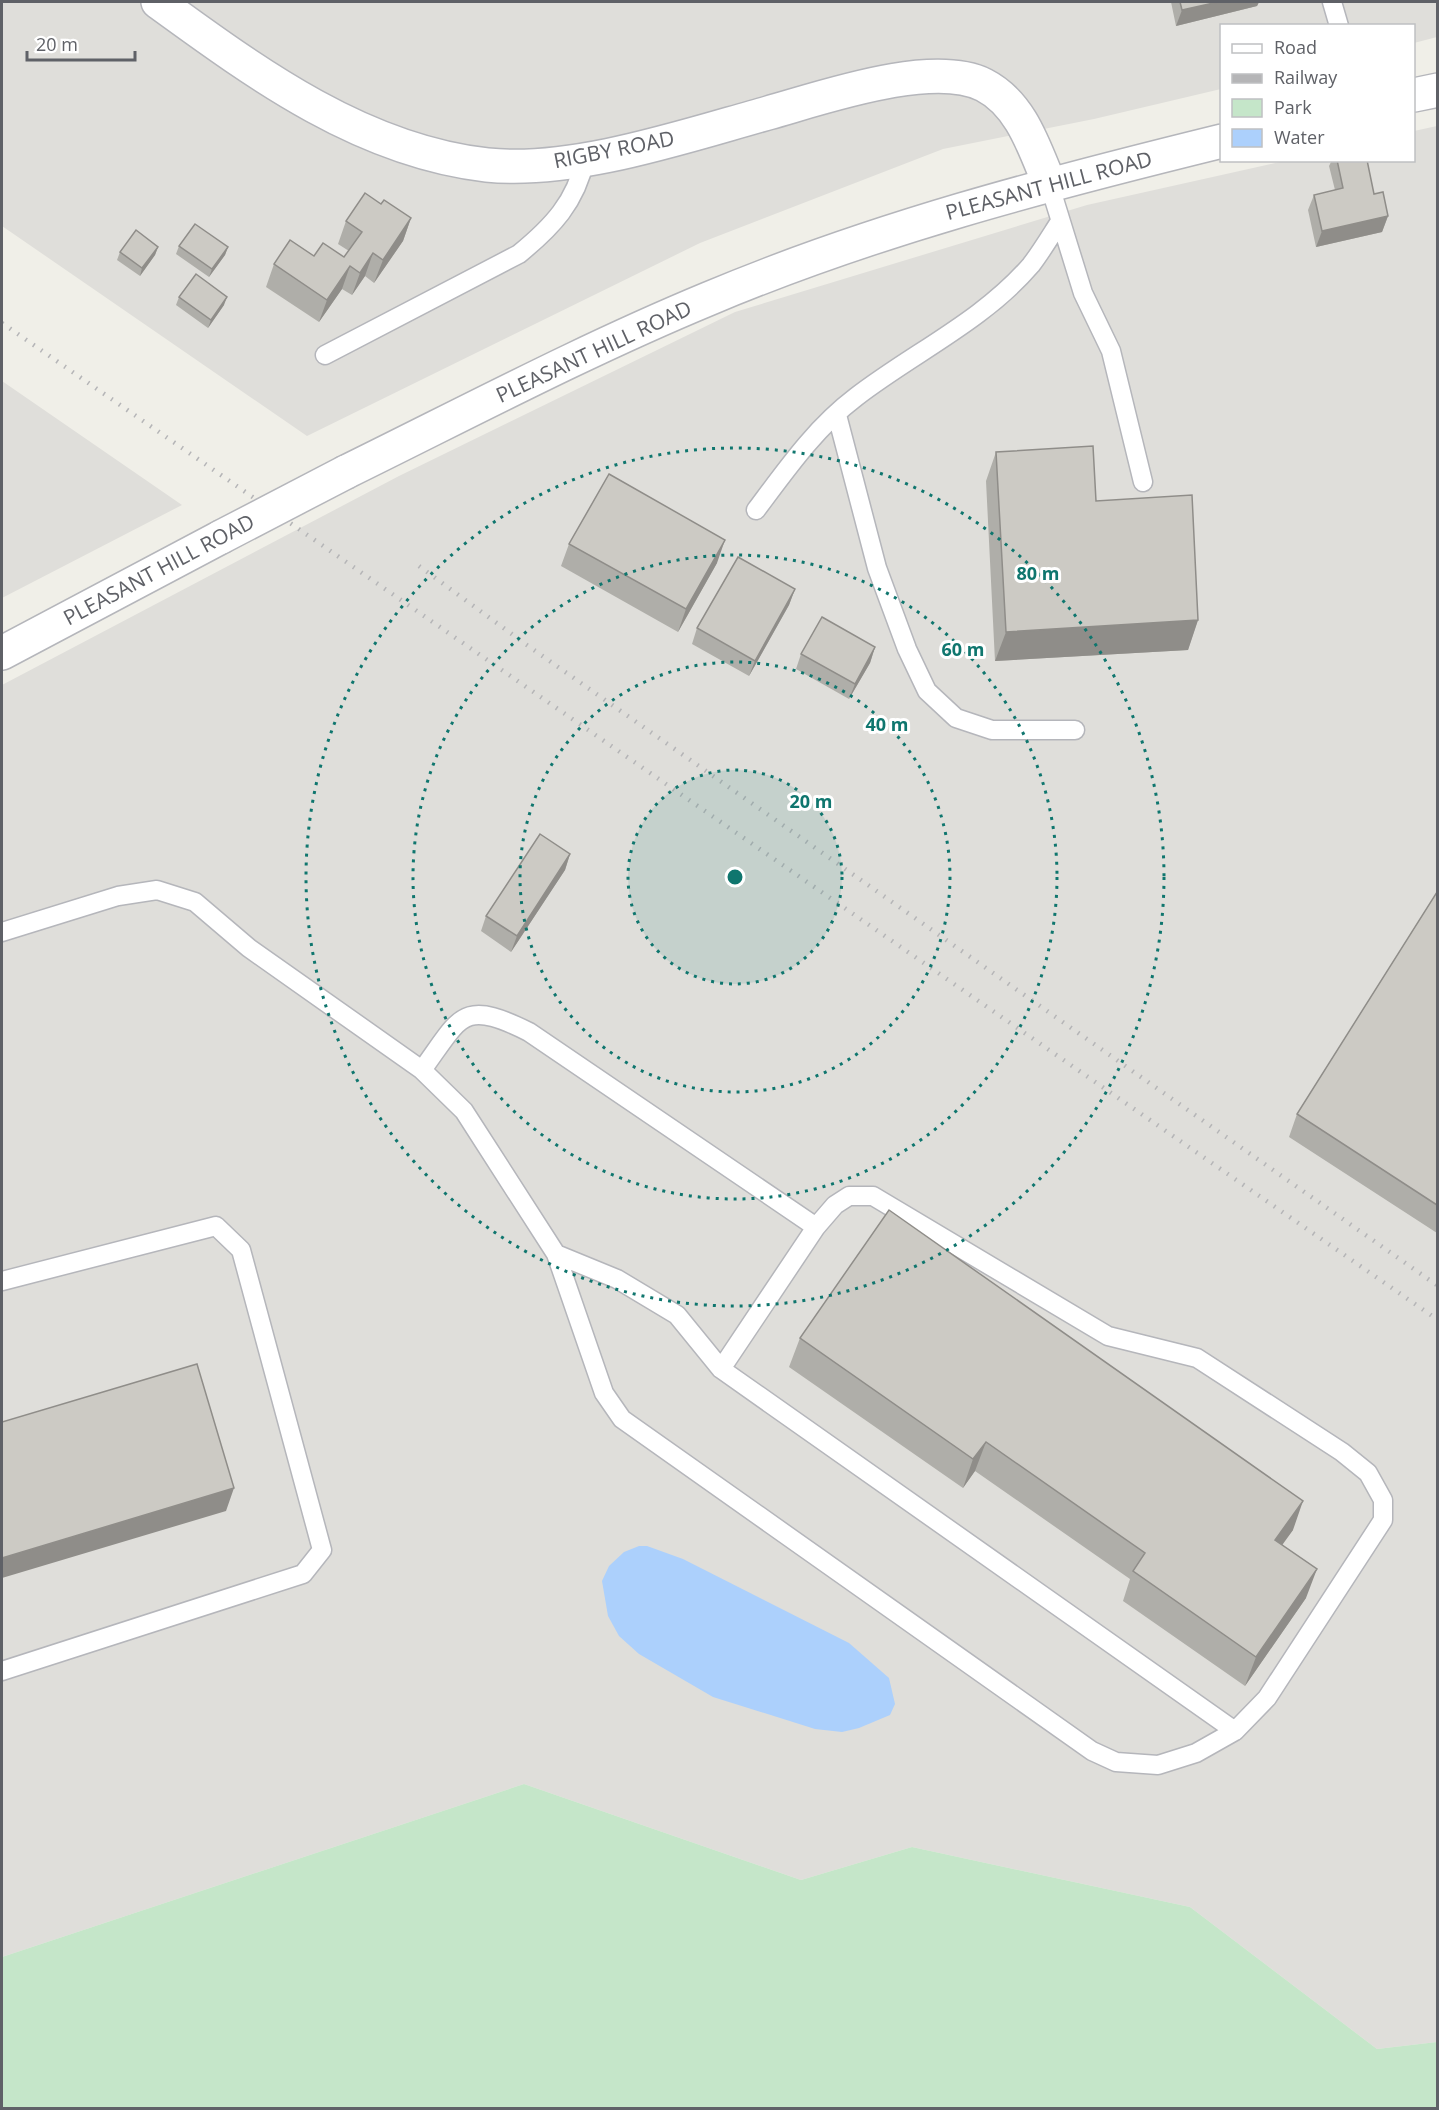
<svg xmlns="http://www.w3.org/2000/svg" width="1439" height="2110" viewBox="0 0 1439 2110" font-family="'Open Sans',sans-serif">
	<style>
		.industrial { fill: #dfdeda }
		.green { fill: #c5e6c9 }
		.water { fill: #acd0fc }
		.lines { fill: none; stroke-linecap: round; stroke-linejoin: round }
		.service-casing { stroke: #b5b6bb; stroke-width: 21 }
		.minor-casing { stroke: #b5b6bb; stroke-width: 36 }
		.tertiary-casing { stroke: #b5b6bb; stroke-width: 36 }
		.service { stroke: #fff; stroke-width: 18 }
		.minor { stroke: #fff; stroke-width: 33 }
		.tertiary { stroke: #fff; stroke-width: 33 }
		.rail { stroke: #b5b5b7; stroke-width: 4.5; stroke-dasharray: 1.5 8; stroke-linecap: butt }
		.tertiary-bridge-casing { stroke: #b5b6bb; stroke-width: 36; stroke-linecap: butt }
		.tertiary-bridge { stroke: #fff; stroke-width: 33 }
		.wall { fill: #afaea9 }
		.shaded-wall { fill: #8f8d89 }
		.building { fill: #cccac4; stroke: #8f8d89; stroke-width: 1.5 }
		.ring { fill: none; stroke: #0f766e; stroke-width: 3; stroke-dasharray: 3 6 }
		.labels { text-anchor: middle; stroke-width: 6; stroke-linejoin: round; paint-order: stroke }
		.street-label { font-size: 21px; fill: #5f6167; stroke: #fff }
		.centre { fill: #0f766e; stroke: #fff; stroke-width: 3 }
		.ring-label { font-size: 18px; text-anchor: middle; font-weight: bold; fill: #0f766e; stroke: #fff; stroke-width: 6; stroke-linejoin: round; paint-order: stroke }
	</style>
	<rect width="100%" height="100%" fill="#f0efe8"/>
	<!-- industrial -->
	<path class="industrial" d="M2 2H1437V37L1414 43V26H1222L1221 89 1094 119 943 149 700 243 307 436 2 226Z
		M1437 126V2042L1377 2049 1190 1907 912 1847 801 1880 524 1784 2 1957V685L399 476 735 312 1087 205 1284 161 1414 160V131Z
		M2 381 182 505 2 598Z"/>
	<!-- green -->
	<path class="green" d="M524 1784 801 1880 912 1847 1190 1907 1377 2049 1437 2042V2108H2V1957Z"/>
	<!-- water -->
	<path class="water" d="M639 1546H647L683 1559 849 1643 889 1678 895 1704 890 1715 859 1728 842 1732 815 1729 713 1697 639 1654 619 1636 608 1616 602 1581 609 1566 624 1552Z"/>
	<g class="lines">
		<defs>
			<path id="service" d="M1332 2 1339 26
				M1049 183 1083 293 1111 351 1143 482
				M325 355 519 254C552 227 576 202 585 159
				M837 415 877 568 907 649 927 691 956 718 992 730H1075
				M756 510C786 470 815 428 856 397 913 353 983 321 1031 265 1041 252 1050 237 1059 223
				M2 932 118 896 157 890 195 902 249 948 422 1070 464 1111 556 1254 604 1393 622 1419 1092 1751 1116 1762 1158 1765 1196 1753 1235 1731 1267 1698 1383 1520V1500L1368 1473 1342 1452 1197 1358 1108 1336 873 1196H849L835 1205 816 1227 721 1369
				M422 1070C461 1017 461 998 529 1032L816 1227
				M556 1254 617 1279 677 1315 721 1369 1235 1731
				M2 1281 216 1226 241 1250 322 1550 303 1574 2 1671"/>
			<path id="minor" d="M158 2C257 74 362 151 487 165 574 174 685 136 768 113 822 98 932 59 984 85 1021 104 1034 147 1049 183"/>
			<path id="tertiary" d="M1414 95 1438 90
				M346 472C466 413 585 350 708 299 874 229 1047 184 1222 141
				M2 653 221 537"/>
		</defs>
		<!-- service casing -->
		<use href="#service" class="service-casing"/>
		<!-- minor casing -->
		<use href="#minor" class="minor-casing"/>
		<!-- tertiary casing -->
		<use href="#tertiary" class="tertiary-casing"/>
		<!-- service -->
		<use href="#service" class="service"/>
		<!-- minor -->
		<use href="#minor" class="minor"/>
		<!-- tertiary -->
		<use href="#tertiary" class="tertiary"/>
		<!-- rail -->
		<path class="rail" d="M2 323 1438 1320
			M419 566 524 643 1438 1286"/>
		<defs>
			<path id="tertiary-bridge" d="M221 537 346 472"/>
		</defs>
		<!-- tertiary-bridge casing -->
		<use href="#tertiary-bridge" class="tertiary-bridge-casing"/>
		<!-- tertiary-bridge -->
		<use href="#tertiary-bridge" class="tertiary-bridge"/>
	</g>
	<!-- wall -->
	<path class="wall" d="M1171 2H1259L1257 6 1176 26Z
		M1332 160H1367L1374 194 1388 216 1382 232 1316 247 1308 210 1314 195 1335 190 1329 166Z
		M381 204 411 218 403 241 374 283 365 276 352 295 342 289 319 322 266 287 274 264 314 256 344 257 349 251 338 244 346 221Z
		M179 246 228 247 225 255 209 277 176 254Z
		M158 247 155 255 140 276 117 260 120 252Z
		M179 297 224 305 208 328 176 305Z
		M996 452 1096 501 1198 620 1188 650 995 661 986 481Z
		M569 544 717 563 678 632 561 566Z
		M795 589 789 605 749 676 692 644 697 628Z
		M875 647 870 663 849 699 796 669 801 654Z
		M570 854 565 870 511 952 481 931 486 916Z
		M1437 892V1233L1289 1137 1297 1114Z
		M800 1338 1293 1530 1282 1544 1306 1598 1245 1686 1123 1601 1130 1579 975 1471 963 1488 789 1367Z"/>
	<!-- shaded-wall -->
	<path class="shaded-wall" d="M1218 2H1259L1257 6 1176 26 1182 10Z
		M1388 216 1382 232 1316 247 1322 231Z
		M411 218 403 241 374 283 383 260Z
		M158 247 155 255 140 276 142 268Z
		M228 247 225 255 209 277 212 269Z
		M373 253 365 276 352 295 360 273Z
		M350 266 342 289 319 322 327 300Z
		M227 297 224 305 208 328 211 320Z
		M725 540 717 563 678 632 686 609Z
		M795 589 789 605 749 676 755 661Z
		M1198 620 1188 650 995 661 1006 632Z
		M875 647 870 663 849 699 855 684Z
		M570 854 565 870 511 952 517 936Z
		M986 1442 975 1471 963 1488 973 1459Z
		M234 1488 226 1511 2 1578V1558Z
		M1303 1501 1293 1530 1265 1569 1275 1540Z
		M1317 1569 1306 1598 1245 1686 1256 1657Z"/>
	<!-- building -->
	<path class="building" d="M1180 2H1218L1182 10Z
		M1337 160H1367L1374 194 1383 192 1388 216 1322 231 1314 195 1343 188Z
		M365 193 381 204 384 200 411 218 383 260 373 253 360 273 350 266 327 300 274 264 290 240 314 256 323 243 344 257 362 232 346 221Z
		M195 224 228 247 212 269 179 246Z
		M136 230 158 247 142 268 120 252Z
		M196 274 227 297 211 320 179 297Z
		M1093 446 1096 501 1192 495 1198 620 1006 632 996 452Z
		M609 474 725 540 686 609 569 544Z
		M738 557 795 589 755 661 697 628Z
		M822 617 875 647 855 684 801 654Z
		M540 834 570 854 517 936 486 916Z
		M1437 892V1205L1297 1114Z
		M889 1210 1303 1501 1275 1540 1317 1569 1256 1657 1133 1571 1145 1553 986 1442 973 1459 800 1338Z
		M197 1364 234 1488 2 1558V1422Z"/>
	<!-- distance rings -->
	<circle cx="735" cy="877" r="107" fill="#0f766e" fill-opacity=".12"/>
	<g class="ring">
		<circle cx="735" cy="877" r="107"/>
		<circle cx="735" cy="877" r="215"/>
		<circle cx="735" cy="877" r="322"/>
		<circle cx="735" cy="877" r="429"/>
	</g>
	<g class="labels">
		<!-- street labels -->
		<g class="street-label">
			<text transform="translate(614 150) rotate(-11)" y="7">RIGBY ROAD</text>
			<text transform="translate(1049 186) rotate(-15)" y="7">PLEASANT HILL ROAD</text>
			<text transform="translate(594 352) rotate(-25)" y="7">PLEASANT HILL ROAD</text>
			<text transform="translate(159 570) rotate(-28)" y="7">PLEASANT HILL ROAD</text>
		</g>
	</g>
	<circle cx="735" cy="877" r="9" class="centre"/>
	<g class="ring-label">
		<text x="1038" y="580">80 m</text>
		<text x="963" y="656">60 m</text>
		<text x="887" y="731">40 m</text>
		<text x="811" y="808">20 m</text>
	</g>
	<!-- border -->
	<rect width="1439" height="2110" fill="none" stroke="#5f6167" stroke-width="6"/>
	<!-- legend -->
	<rect x="1220" y="24" width="195" height="138" fill="#ffffff" stroke="#bfc0c2" stroke-width="1.5"/>
	<rect x="1232" y="44" width="30" height="9" fill="#ffffff" stroke="#bfc0c2" stroke-width="1.5"/>
	<text x="1274" y="54" font-size="18" fill="#5f6167">Road</text>
	<rect x="1232" y="74" width="30" height="9" fill="#b5b5b7" stroke="#bfc0c2" stroke-width="1.5"/>
	<text x="1274" y="84" font-size="18" fill="#5f6167">Railway</text>
	<rect x="1232" y="99" width="30" height="18" fill="#c5e6c9" stroke="#bfc0c2" stroke-width="1.5"/>
	<text x="1274" y="114" font-size="18" fill="#5f6167">Park</text>
	<rect x="1232" y="129" width="30" height="18" fill="#acd0fc" stroke="#bfc0c2" stroke-width="1.5"/>
	<text x="1274" y="144" font-size="18" fill="#5f6167">Water</text>
	<!-- scale -->
	<path d="M27 51v9h108v-9" fill="none" stroke="#5f6167" stroke-width="3"/>
	<text x="36" y="51" font-size="18" fill="#5f6167" stroke="#ffffff" stroke-width="4.5" paint-order="stroke">20 m</text>
</svg>
